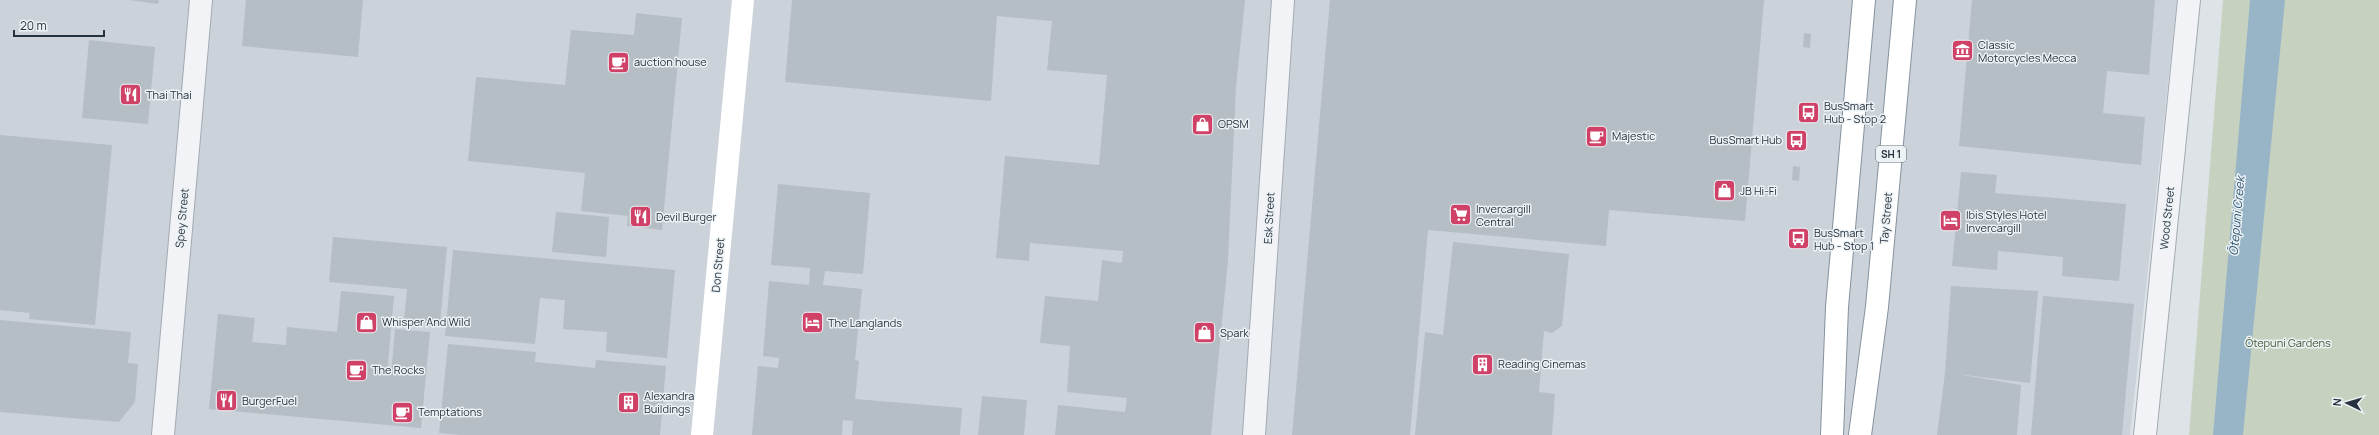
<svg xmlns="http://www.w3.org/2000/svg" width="2379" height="435" viewBox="0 0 2379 435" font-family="Manrope,sans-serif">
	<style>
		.built { fill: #ccd2da }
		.green { fill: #c6d2bf }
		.water { fill: #98b5c8 }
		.building { fill: #b5bdc5 }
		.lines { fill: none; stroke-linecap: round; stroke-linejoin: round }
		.street-casing { stroke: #a3aab2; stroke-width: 24 }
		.highway-casing { stroke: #85929e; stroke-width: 24 }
		.street { stroke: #f1f3f6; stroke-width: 22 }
		.secondary { stroke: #fff; stroke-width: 22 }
		.highway { stroke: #fff; stroke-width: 22 }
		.labels { text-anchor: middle; stroke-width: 3; stroke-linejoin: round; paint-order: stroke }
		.shield { fill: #edf2f5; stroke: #626c76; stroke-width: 1 }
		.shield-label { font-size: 10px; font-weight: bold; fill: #27323f }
		.poi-label { font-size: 11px; fill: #27323f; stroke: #edf2f5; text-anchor: start }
		.street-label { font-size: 11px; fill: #27323f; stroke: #edf2f5 }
		.park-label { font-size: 11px; fill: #405a34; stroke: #edf2f5 }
		.water-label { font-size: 12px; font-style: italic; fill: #315673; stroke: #edf2f5 }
	</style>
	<rect width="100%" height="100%" fill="#dee3e8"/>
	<!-- built -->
	<path class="built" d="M0 0H2177L2130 435H0Z"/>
	<!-- green -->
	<path class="green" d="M2223 0H2379V435H2189Z"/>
	<!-- water -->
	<path class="water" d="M2250 0H2285L2243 435H2213Z"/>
	<!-- building -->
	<path class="building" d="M129 0H159L158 4Z
		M246 0H363L358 57 242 46Z
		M792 0H1245L1236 87 1228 260 1211 435H1055L1058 405 1125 412 1127 398 1067 392 1070 346 1040 343 1045 296 1098 301 1102 260 1122 263 1123 251 1030 243 1029 261 996 258 1005 156 1099 165 1107 75 1047 70 1052 21 997 16 991 101 785 82Z
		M1330 0H1764L1745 221 1609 210 1606 246 1428 230 1410 435H1292Z
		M1972 0H2155L2149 75 2107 71 2103 113 2145 117 2141 165 1959 146Z
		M636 13 682 18 662 230 627 226 628 216 581 211 585 173 468 161 476 77 565 85 571 30 634 35Z
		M1804 33 1811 34 1810 48 1803 47Z
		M89 40 155 47 148 124 82 118Z
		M0 135 112 145 95 325 29 319 30 313 0 310Z
		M1793 166 1800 167 1799 181 1792 180Z
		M1961 172 1997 175 1995 193 2126 204 2119 281 2062 276 2063 257 1998 251 1997 270 1952 266Z
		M778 184 870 193 863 274 825 271 823 285 862 289 855 360 859 361 855 399 962 408 960 435H852L853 421 843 420 842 435H752L758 366 778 368 779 358 763 356 769 281 809 285 810 268 771 265Z
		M556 212 609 217 606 257 552 252Z
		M333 237 447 247 440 324 404 321 407 289 329 282Z
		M1453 242 1569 254 1562 326 1552 333 1544 331 1539 392 1555 394 1552 435H1415L1425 332 1443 335Z
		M453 250 675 270 667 358 606 352 607 332 563 329 565 300 540 298 535 344 445 336Z
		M1951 286 2038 291 2030 383 1957 374 2021 385 2017 435H1937L1945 373Z
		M341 291 394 296 387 375H391L395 329 430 332 421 428 209 409 218 314 255 318 252 342 286 345 287 327 337 332Z
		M2043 296 2134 304 2122 435H2031Z
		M0 320 131 332 128 363 138 364 135 402 119 422 0 412Z
		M448 344 536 352 535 362 566 365 595 368 596 360 666 366 660 435H461L439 433Z
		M982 396 1027 400 1024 435H978Z"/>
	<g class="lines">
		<defs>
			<path id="street" d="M163 435 201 0
				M1254 435 1283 0
				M2145 435 2189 0"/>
			<path id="highway" d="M1832 435 1837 307 1864 0
				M1860 435 1877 307 1905 0"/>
		</defs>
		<!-- street casing -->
		<use href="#street" class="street-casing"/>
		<!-- highway casing -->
		<use href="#highway" class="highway-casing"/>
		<!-- street -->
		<use href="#street" class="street"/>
		<!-- secondary -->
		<path class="secondary" d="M702 435 743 0"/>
		<!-- highway -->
		<use href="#highway" class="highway"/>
	</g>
	<!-- icons -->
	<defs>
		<symbol id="museum-square" viewBox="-11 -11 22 22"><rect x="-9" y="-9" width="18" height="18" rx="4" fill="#cf4167" stroke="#edf2f5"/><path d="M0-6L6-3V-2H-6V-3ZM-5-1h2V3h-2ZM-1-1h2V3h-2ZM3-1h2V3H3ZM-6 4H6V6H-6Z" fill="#fff"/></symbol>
		<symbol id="cafe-square" viewBox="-11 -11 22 22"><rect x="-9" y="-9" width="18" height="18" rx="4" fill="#cf4167" stroke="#edf2f5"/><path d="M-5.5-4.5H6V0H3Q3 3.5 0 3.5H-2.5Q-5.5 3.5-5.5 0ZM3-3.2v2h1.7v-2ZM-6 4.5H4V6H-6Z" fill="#fff"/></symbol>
		<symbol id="restaurant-square" viewBox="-11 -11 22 22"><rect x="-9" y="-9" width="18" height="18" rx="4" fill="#cf4167" stroke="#edf2f5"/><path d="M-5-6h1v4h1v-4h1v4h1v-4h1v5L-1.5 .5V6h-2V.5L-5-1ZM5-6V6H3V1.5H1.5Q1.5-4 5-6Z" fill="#fff"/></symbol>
		<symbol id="bus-square" viewBox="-11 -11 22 22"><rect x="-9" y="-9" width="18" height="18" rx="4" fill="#cf4167" stroke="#edf2f5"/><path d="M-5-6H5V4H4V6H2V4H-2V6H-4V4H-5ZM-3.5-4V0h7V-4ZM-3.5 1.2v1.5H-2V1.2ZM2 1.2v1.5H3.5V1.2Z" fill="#fff"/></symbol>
		<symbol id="shop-square" viewBox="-11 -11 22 22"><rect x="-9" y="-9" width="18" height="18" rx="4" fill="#cf4167" stroke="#edf2f5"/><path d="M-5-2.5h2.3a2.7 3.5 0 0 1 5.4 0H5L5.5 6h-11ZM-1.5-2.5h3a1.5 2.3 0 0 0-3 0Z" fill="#fff"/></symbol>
		<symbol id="supermarket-square" viewBox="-11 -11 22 22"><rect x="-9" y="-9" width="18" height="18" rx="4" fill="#cf4167" stroke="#edf2f5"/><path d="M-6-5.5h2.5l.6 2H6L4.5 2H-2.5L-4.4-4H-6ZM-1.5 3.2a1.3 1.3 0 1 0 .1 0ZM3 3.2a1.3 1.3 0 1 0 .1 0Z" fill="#fff"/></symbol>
		<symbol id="hotel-square" viewBox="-11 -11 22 22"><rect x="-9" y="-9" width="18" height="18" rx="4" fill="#cf4167" stroke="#edf2f5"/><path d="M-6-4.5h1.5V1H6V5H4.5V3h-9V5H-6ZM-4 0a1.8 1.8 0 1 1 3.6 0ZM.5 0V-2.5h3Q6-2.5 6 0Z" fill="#fff"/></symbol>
		<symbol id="building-square" viewBox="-11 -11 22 22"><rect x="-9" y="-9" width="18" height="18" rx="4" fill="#cf4167" stroke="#edf2f5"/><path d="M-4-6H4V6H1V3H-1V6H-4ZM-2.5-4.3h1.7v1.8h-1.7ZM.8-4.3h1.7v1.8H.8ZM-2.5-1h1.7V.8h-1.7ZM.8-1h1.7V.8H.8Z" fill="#fff"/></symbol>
	</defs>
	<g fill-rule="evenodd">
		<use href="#museum-square" x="1950" y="38" width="25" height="25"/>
		<use href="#cafe-square" x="606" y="50" width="25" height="25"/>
		<use href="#restaurant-square" x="118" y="82" width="25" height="25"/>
		<use href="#bus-square" x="1796" y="100" width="25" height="25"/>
		<use href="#shop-square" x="1190" y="112" width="25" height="25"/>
		<use href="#cafe-square" x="1584" y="124" width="25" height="25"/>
		<use href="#bus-square" x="1784" y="128" width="25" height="25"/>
		<use href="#shop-square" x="1712" y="178" width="25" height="25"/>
		<use href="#supermarket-square" x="1448" y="202" width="25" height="25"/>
		<use href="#restaurant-square" x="628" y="204" width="25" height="25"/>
		<use href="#hotel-square" x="1938" y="208" width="25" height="25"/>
		<use href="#bus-square" x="1786" y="226" width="25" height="25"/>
		<use href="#shop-square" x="354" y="310" width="25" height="25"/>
		<use href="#hotel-square" x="800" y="310" width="25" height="25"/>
		<use href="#shop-square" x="1192" y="320" width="25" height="25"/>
		<use href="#building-square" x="1470" y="352" width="25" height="25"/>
		<use href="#cafe-square" x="344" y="358" width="25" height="25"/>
		<use href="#restaurant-square" x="214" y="388" width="25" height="25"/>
		<use href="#building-square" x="616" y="390" width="25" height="25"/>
		<use href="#cafe-square" x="390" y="400" width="25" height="25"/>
	</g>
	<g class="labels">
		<!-- shield labels -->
		<rect class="shield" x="1876" y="146" width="30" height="16" rx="3"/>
		<g class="shield-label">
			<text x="1891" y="158">SH 1</text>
		</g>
		<!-- poi labels -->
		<g class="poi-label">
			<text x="1978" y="49">Classic<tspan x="1978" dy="13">Motorcycles Mecca</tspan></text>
			<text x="634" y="66">auction house</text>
			<text x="146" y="99">Thai Thai</text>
			<text x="1824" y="110">BusSmart<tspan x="1824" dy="13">Hub - Stop 2</tspan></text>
			<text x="1218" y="128">OPSM</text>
			<text x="1612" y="140">Majestic</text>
			<text x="1782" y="144" text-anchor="end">BusSmart Hub</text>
			<text x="1740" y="195">JB Hi-Fi</text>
			<text x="1476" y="213">Invercargill<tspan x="1476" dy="13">Central</tspan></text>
			<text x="1966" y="219">Ibis Styles Hotel<tspan x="1966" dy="13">Invercargill</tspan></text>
			<text x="656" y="221">Devil Burger</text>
			<text x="1814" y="237">BusSmart<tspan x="1814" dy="13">Hub - Stop 1</tspan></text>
			<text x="382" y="326">Whisper And Wild</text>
			<text x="828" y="327">The Langlands</text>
			<text x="1220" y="337">Spark</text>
			<text x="1498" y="368">Reading Cinemas</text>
			<text x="372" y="374">The Rocks</text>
			<text x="644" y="400">Alexandra<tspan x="644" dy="13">Buildings</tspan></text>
			<text x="242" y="405">BurgerFuel</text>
			<text x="418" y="416">Temptations</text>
		</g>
		<!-- street labels -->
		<g class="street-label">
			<text transform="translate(182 218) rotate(-85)" y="4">Spey Street</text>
			<text transform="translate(1269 218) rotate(-87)" y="4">Esk Street</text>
			<text transform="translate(1886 218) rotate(-85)" y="4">Tay Street</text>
			<text transform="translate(2167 218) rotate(-84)" y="4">Wood Street</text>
			<text transform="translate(718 265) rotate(-85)" y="4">Don Street</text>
		</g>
		<!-- park labels -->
		<g class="park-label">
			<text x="2288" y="347">Ōtepuni Gardens</text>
		</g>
		<!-- water labels -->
		<g class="water-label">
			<text transform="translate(2237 216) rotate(-85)" y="4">Ōtepuni Creek</text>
		</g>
	</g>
	<!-- north arrow -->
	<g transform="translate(2347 403) rotate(275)" stroke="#edf2f5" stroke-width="3" paint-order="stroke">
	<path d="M0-3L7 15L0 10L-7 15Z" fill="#27323f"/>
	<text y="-6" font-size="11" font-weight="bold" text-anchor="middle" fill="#27323f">N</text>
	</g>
	<!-- scale -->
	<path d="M14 30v6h90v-6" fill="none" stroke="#27323f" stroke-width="2"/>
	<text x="20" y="30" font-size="12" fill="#27323f" stroke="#edf2f5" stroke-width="3" paint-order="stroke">20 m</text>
</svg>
